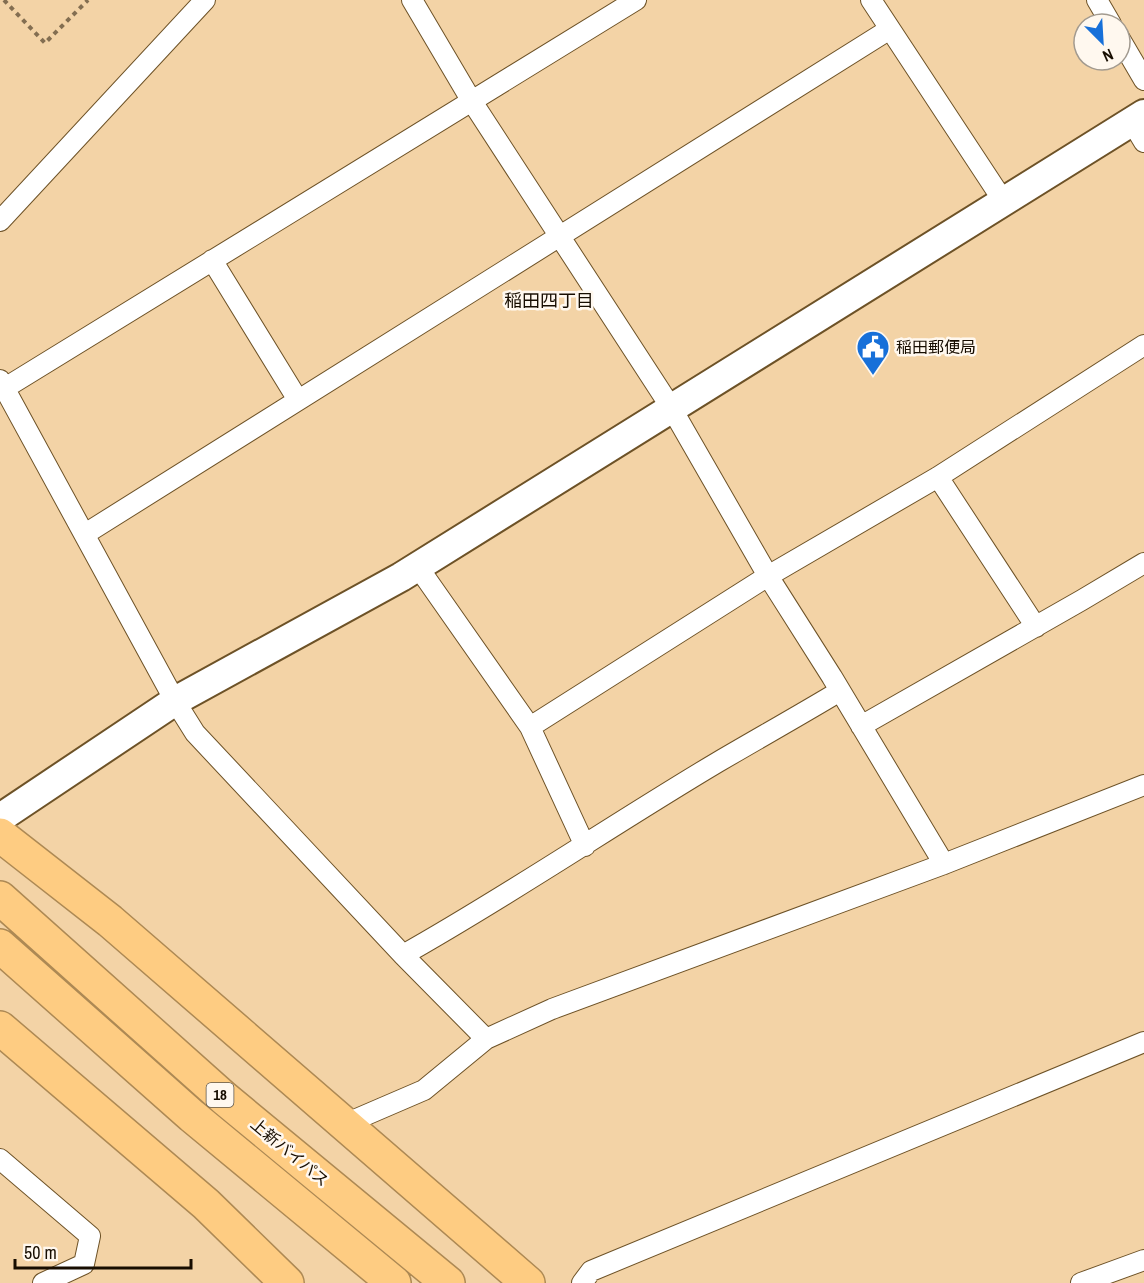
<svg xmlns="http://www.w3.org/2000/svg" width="1144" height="1283" viewBox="0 0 1144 1283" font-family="'Archivo Narrow','Noto Sans JP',sans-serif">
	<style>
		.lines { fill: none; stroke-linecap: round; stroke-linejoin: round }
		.street-casing { stroke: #6d5227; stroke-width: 22 }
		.secondary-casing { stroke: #6d5227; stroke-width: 32 }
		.highway-casing { stroke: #ad8954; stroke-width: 36 }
		.path { stroke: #836e51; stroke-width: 4; stroke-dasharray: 4.5 4.5; stroke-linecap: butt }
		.street { stroke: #fff; stroke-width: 20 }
		.secondary { stroke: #fff; stroke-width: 28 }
		.highway { stroke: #fecc82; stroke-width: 33 }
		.labels { text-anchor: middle; stroke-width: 5; stroke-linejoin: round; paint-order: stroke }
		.shield { fill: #fff8ef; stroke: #5d5448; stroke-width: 1.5 }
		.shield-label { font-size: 15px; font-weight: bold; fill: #170d00 }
		.poi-label { font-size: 16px; fill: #170d00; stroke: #fff8ef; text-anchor: start }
		.street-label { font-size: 16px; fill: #170d00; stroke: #fff8ef }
		.neighbourhood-label { font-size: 18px; fill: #170d00; stroke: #fff8ef }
	</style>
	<rect width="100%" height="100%" fill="#f3d3a6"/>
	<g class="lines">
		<defs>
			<path id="street" d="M412 0 471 100 672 409 768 576 832 677 944 864
				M871 0 1004 202
				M1097 0 1111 24
				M1120 39 1144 80
				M1132 122 1144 142
				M0 221 205 0
				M212 260 298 400
				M0 380 175 701 195 733 403 955 486 1039
				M5 388 636 0
				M938 477 1036 627
				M85 534 890 29
				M418 567 530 727 585 846
				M861 726 1082 600 1144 563
				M530 727 768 576 938 477 1144 345
				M403 955C510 895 612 825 718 762 759 738 800 715 840 691
				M345 1124 424 1090 486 1039 552 1009 944 864 1144 785
				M0 1159 90 1236 84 1264 43 1283
				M582 1283 591 1271 1144 1042
				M1081 1283 1144 1260"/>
			<path id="secondary" d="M0 818 175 701 401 577 1144 114"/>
			<path id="highway" d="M0 835 110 921 528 1283
				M0 898 224 1098 448 1283
				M0 946 192 1116 394 1283
				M0 1028 206 1204 287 1283"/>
		</defs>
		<!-- street casing -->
		<use href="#street" class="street-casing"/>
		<!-- secondary casing -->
		<use href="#secondary" class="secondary-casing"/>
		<!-- highway casing -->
		<use href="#highway" class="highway-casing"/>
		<!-- path -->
		<path class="path" d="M4 0 45 43 88 0"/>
		<!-- street -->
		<use href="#street" class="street"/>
		<!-- secondary -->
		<use href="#secondary" class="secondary"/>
		<!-- highway -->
		<use href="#highway" class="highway"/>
	</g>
	<!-- icons -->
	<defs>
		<symbol id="civic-pin" viewBox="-11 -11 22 30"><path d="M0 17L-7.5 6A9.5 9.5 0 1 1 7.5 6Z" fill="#1770d9" stroke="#fff8ef"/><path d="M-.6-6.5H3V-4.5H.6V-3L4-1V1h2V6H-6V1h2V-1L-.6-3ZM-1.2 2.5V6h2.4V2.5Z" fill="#fff"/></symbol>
	</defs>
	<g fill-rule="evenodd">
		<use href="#civic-pin" x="854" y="328" width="38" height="52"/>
	</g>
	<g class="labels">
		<!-- shield labels -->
		<rect class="shield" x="206.5" y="1083" width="27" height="24" rx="4.5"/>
		<g class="shield-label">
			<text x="220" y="1100">18</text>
		</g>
		<!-- poi labels -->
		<g class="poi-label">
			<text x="896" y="353">稲田郵便局</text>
		</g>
		<!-- street labels -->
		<g class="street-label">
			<text transform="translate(290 1152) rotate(40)" y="6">上新バイパス</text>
		</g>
		<!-- neighbourhood labels -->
		<g class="neighbourhood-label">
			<text x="549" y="307">稲田四丁目</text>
		</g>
	</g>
	<!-- north arrow -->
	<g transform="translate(1102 42) rotate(156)"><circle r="28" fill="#fff8ef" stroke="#a29a8f" stroke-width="1.5"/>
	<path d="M0-4.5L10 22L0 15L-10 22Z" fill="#1770d9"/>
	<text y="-9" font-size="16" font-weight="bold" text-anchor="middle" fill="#170d00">N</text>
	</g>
	<!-- scale -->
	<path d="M15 1259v9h176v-9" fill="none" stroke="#170d00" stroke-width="3"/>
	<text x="24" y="1259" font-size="18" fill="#170d00" stroke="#fff8ef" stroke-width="4.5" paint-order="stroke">50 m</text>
</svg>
